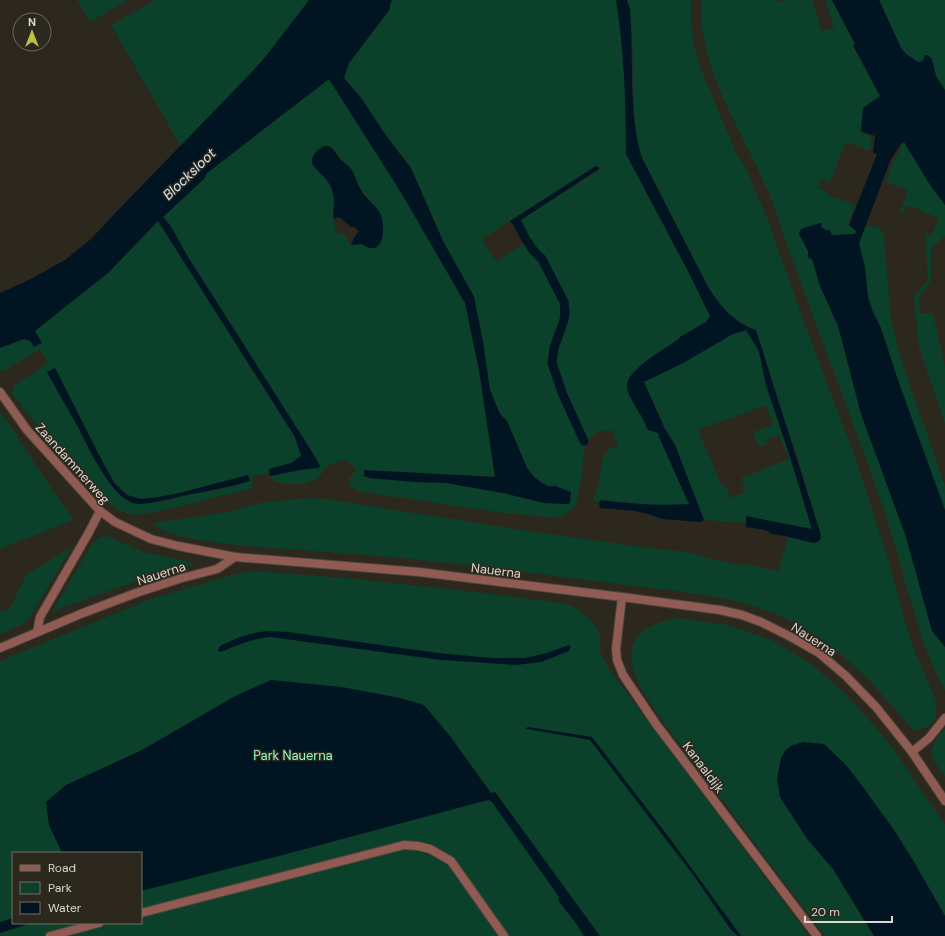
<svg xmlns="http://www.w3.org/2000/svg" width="945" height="936" viewBox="0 0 945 936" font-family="'DM Sans',sans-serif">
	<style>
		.green { fill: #0b412b; fill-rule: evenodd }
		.water { fill: #001521 }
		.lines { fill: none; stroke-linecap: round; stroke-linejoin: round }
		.stream { stroke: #001521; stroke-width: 9 }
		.service-casing { stroke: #49443a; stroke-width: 10 }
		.minor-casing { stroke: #49443a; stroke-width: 10 }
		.tertiary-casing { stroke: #49443a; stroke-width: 10 }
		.service { stroke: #8f5b53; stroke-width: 8 }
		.minor { stroke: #8f5b53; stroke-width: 8 }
		.tertiary { stroke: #8f5b53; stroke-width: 8 }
		.labels { text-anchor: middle; stroke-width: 3; stroke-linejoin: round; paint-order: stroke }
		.street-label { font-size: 13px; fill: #dad7d0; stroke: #2d281d }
		.park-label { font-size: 13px; fill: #8df9c3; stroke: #2d281d }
		.water-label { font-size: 14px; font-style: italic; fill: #d3e6f1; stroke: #2d281d }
	</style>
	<rect width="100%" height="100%" fill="#2d281d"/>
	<!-- green -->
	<path class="green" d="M77 0H127L90 22Z
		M155 0H311L287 35 183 150 111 25Z
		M392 0H616C622 34 625 67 626 102 626 119 625 136 626 154L689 273 710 316 706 322 680 337 679 339 647 361 629 377 627 390 645 422 648 430 658 433 689 505 651 506 634 503 593 501 599 482 603 456 608 449 618 446 612 430 597 432 588 439 584 451 582 473 576 505 566 514 558 518 504 513 361 492 350 486 349 479 356 470 348 461 342 460 325 467 321 475 316 479 304 484H283L273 480 270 476 306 469 319 468 320 466 188 257 170 225 163 217 204 179 207 173 277 119 329 79 402 194 465 303 479 370 495 477 364 470 369 478 415 482 446 483 503 493 544 503 566 504 570 503 571 498 555 486H548L541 483 534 477 527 468 507 421 500 414 490 390 483 342 474 297 443 241 411 168 387 137 362 99 344 78 349 63 390 9V5ZM324 146 333 149 341 160 352 170 358 185 367 198 377 247H366L362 244 351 245 344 234 336 233C331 219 337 204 332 190 328 179 318 173 312 163 312 153 317 151 324 146ZM596 166H598L599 170 513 225 524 244 496 261 482 239Z
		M627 0H691V23L694 46 702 72 737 155 747 171 768 220 804 322 859 468 890 566 905 622 916 654 936 701V717L929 726 918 730 912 729 910 727C877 687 842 648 796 624 756 602 720 597 676 591 644 587 611 583 579 579 494 569 410 557 325 552 287 549 250 547 212 542 192 539 171 536 154 525L155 523 233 511 260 503 309 498 325 499 542 533 649 548 686 552 710 559 741 565 746 564 778 571 788 537 814 543 821 536 796 453 752 329 726 312 708 287 642 158C626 107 639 52 627 0Z
		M701 0H776L777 3 785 0H812L822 31 834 27 825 0H832L855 44 853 46 880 96 863 108 861 133 872 137 870 151 846 142 830 183 822 179 818 188 827 192 826 194 855 205 848 224 849 225 851 219 866 225 864 230 865 231 868 225 881 229 884 235 891 320 899 353 945 486V538L846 234 945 634V690C928 660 918 628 910 596L908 594C891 521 863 451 837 381 821 338 805 295 790 253 783 235 778 216 771 199 746 135 697 71 701 0Z
		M879 0H945V90L936 76 932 59H924L922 62H918L906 54 901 48Z
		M904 141 945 205V236L931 248V280L919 298 920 313H933L945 367V424L919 348 914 297 928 279 925 233 932 235 939 218 907 205 904 214 900 212 908 190 886 182 894 160 902 146 900 145Z
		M158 221 295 437 301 456 291 463 269 469V473L252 476 253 484 251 489 156 512 134 515 120 511 102 498 52 443 12 394 13 386 48 363 40 349 5 370 0 371V348L24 339 38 345 42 343 35 330 109 272ZM54 368C73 395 106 487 132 497 151 504 227 483 248 476L250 481 231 487 187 495 169 500 160 501 126 498 121 495 109 481 90 453 78 427 47 372Z
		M746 330 759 351 766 385 791 460 812 530 746 517V523L704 520 675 445 665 429 644 382 683 363 731 335ZM766 405 773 425 753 432 759 447 767 444 765 440 779 435 789 459 741 478 746 491 730 498 725 485 722 486 698 430Z
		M0 412 18 436 17 437 73 520 0 549Z
		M107 536 144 552 194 563V565C146 577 99 594 52 612L93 542 101 537Z
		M72 547 29 619 21 625 0 634V612L10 608 27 574Z
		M250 571 346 578 485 593 566 604 575 608 584 614 597 627 600 635V651L608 668 809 936H0V933L31 923H141V853H13V918L0 922V661L151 599 221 578Z
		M677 618 728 625 757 635 775 642 811 664 846 694 862 712 893 748 945 825V916L914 862 894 830 845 764 824 744 780 797 808 840 833 869 874 936H825L658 715C650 702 640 689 635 674 621 640 647 623 677 618Z
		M945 728V777C928 752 926 753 945 728Z"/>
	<!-- water -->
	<path class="water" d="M309 0H392L390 5V9L349 63 344 78 362 99 387 137 411 168 443 241 474 297 483 342 490 390 500 414 507 421 527 468 534 477 542 483 548 486H555L571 492 570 503 566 504 544 503 503 493 446 483 415 482 369 478 364 476V470L495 477 479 370 465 303 402 194 329 79 277 119 207 173 204 179 163 217 170 225 188 257 314 455 320 466 319 468 306 469 270 476 269 469 291 463 301 456 295 437 158 221 109 272 35 331 42 343 34 347 30 341 24 339 0 348V293L31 279 65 260 91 239 122 206 250 74 266 56Z
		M616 0H627L630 9C634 57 628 113 642 158L708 287C719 305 735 324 756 330L820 532 821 538 819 541 814 543 785 536 772 534 765 530 746 527V516L812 529 791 460 766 385 759 351 746 330 731 335 683 363 644 382 665 429 675 445 704 520 701 522 662 519 648 514 635 511 600 508 599 503 601 500C630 504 660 506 689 504L659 437 658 433 648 430C643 416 633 405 628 392 626 387 627 380 630 377 640 363 664 349 679 339L680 337 706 322 710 316 689 273 626 154C626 102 624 51 616 0Z
		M832 0H879L901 48 906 54 918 62C924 62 923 59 925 55H928L932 59 936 76 945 90V205L930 185 904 142 900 145 891 159 859 243 865 267 868 297 873 312 881 328 899 383 945 510V647L932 631 906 537 861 414 838 326 820 286 812 259 808 258V251L799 234 801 229 820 223 822 224 821 227 826 230H830L832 235 855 234 856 231 849 225 877 154 873 153 875 136 861 131 863 108 880 96 853 45 855 44Z
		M324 146C327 146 328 145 330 147 334 149 337 155 340 159 344 163 351 167 353 172 356 178 358 186 362 192 367 200 376 205 380 213 387 228 383 260 362 244L351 245 355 236 359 231 354 227H351L339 217 333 219C334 206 336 193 328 182 323 174 316 171 312 163 312 153 317 151 324 146Z
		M596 166 599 167V169L513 225 510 221Z
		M55 368 97 451 114 483 127 495 141 499 152 498 175 494 248 475 250 481C229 487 208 491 187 495 175 497 145 507 133 503 109 495 89 447 77 425 67 408 57 390 47 372Z
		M269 631 288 632 438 653 491 658H525L547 653 569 645 571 647 569 651 541 662 516 665 441 660 270 637C251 639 238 645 221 652L218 651 220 646C236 638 251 632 269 631Z
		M271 680 342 687 400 698 424 705 450 736 491 793 495 792 600 936H584L577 925 558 900 559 897 554 890 492 802 488 800 279 856 141 891V853H62L49 825 46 802 66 785 142 750 237 695Z
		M528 727 592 737 668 836 741 936H738L731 930 697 880 590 740 527 729 526 728Z
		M803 742 824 744 845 764 857 779 894 830 914 862 945 916V936H874L833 869 808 840 780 797 777 779 781 758 785 751 791 746Z
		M13 918V923H31L0 933V922Z"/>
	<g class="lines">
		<!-- stream -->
		<path class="stream" d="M517 222 525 238 533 250 542 259 564 302 565 312 564 320 554 348 552 363 563 395 584 441"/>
		<defs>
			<path id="service" d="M141 913 404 845 418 846 430 849 451 861 504 936
				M50 936 99 923"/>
			<path id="minor" d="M622 597 616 649 617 660 623 675 656 724 817 936
				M37 632 40 617 88 534 100 511
				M0 648 83 613 136 593 182 578 217 569 235 557
				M912 752 929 738 945 718"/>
			<path id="tertiary" d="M0 392 27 430 100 511 115 522 151 539 178 546 235 557 419 572 622 597 720 610 742 615 761 622 791 637 819 653 846 676 876 707 912 752 945 801"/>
		</defs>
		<!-- service casing -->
		<use href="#service" class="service-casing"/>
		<!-- minor casing -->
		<use href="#minor" class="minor-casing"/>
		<!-- tertiary casing -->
		<use href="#tertiary" class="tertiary-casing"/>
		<!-- service -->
		<use href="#service" class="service"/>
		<!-- minor -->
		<use href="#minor" class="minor"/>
		<!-- tertiary -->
		<use href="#tertiary" class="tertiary"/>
	</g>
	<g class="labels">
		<!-- street labels -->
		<g class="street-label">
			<text transform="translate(73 463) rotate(48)" y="5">Zaandammerweg</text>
			<text transform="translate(496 570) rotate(7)" y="5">Nauerna</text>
			<text transform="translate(161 573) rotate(-18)" y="5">Nauerna</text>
			<text transform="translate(814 639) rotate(33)" y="5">Nauerna</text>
			<text transform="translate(704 767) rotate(53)" y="5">Kanaaldijk</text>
		</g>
		<!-- park labels -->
		<g class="park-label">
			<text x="293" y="760">Park Nauerna</text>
		</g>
		<!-- water labels -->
		<g class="water-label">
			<text transform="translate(189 174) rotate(-44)" y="5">Blocksloot</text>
		</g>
	</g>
	<!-- legend -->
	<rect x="12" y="852" width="130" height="72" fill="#2d281d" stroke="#726e65"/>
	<rect x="20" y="865" width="20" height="6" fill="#8f5b53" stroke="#726e65"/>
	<text x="48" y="872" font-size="12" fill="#dad7d0">Road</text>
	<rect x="20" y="882" width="20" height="12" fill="#0b412b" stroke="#726e65"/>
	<text x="48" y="892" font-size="12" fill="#dad7d0">Park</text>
	<rect x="20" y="902" width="20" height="12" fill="#001521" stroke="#726e65"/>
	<text x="48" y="912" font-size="12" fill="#dad7d0">Water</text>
	<!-- north arrow -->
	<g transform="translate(32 32)"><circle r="19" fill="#2d281d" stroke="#726e65"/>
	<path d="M0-3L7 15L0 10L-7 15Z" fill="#bbc045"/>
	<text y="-6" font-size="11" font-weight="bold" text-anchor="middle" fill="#dad7d0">N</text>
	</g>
	<!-- scale -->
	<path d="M805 916v6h87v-6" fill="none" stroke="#dad7d0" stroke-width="2"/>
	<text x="811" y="916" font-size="12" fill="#dad7d0" stroke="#2d281d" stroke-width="3" paint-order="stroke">20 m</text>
</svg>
